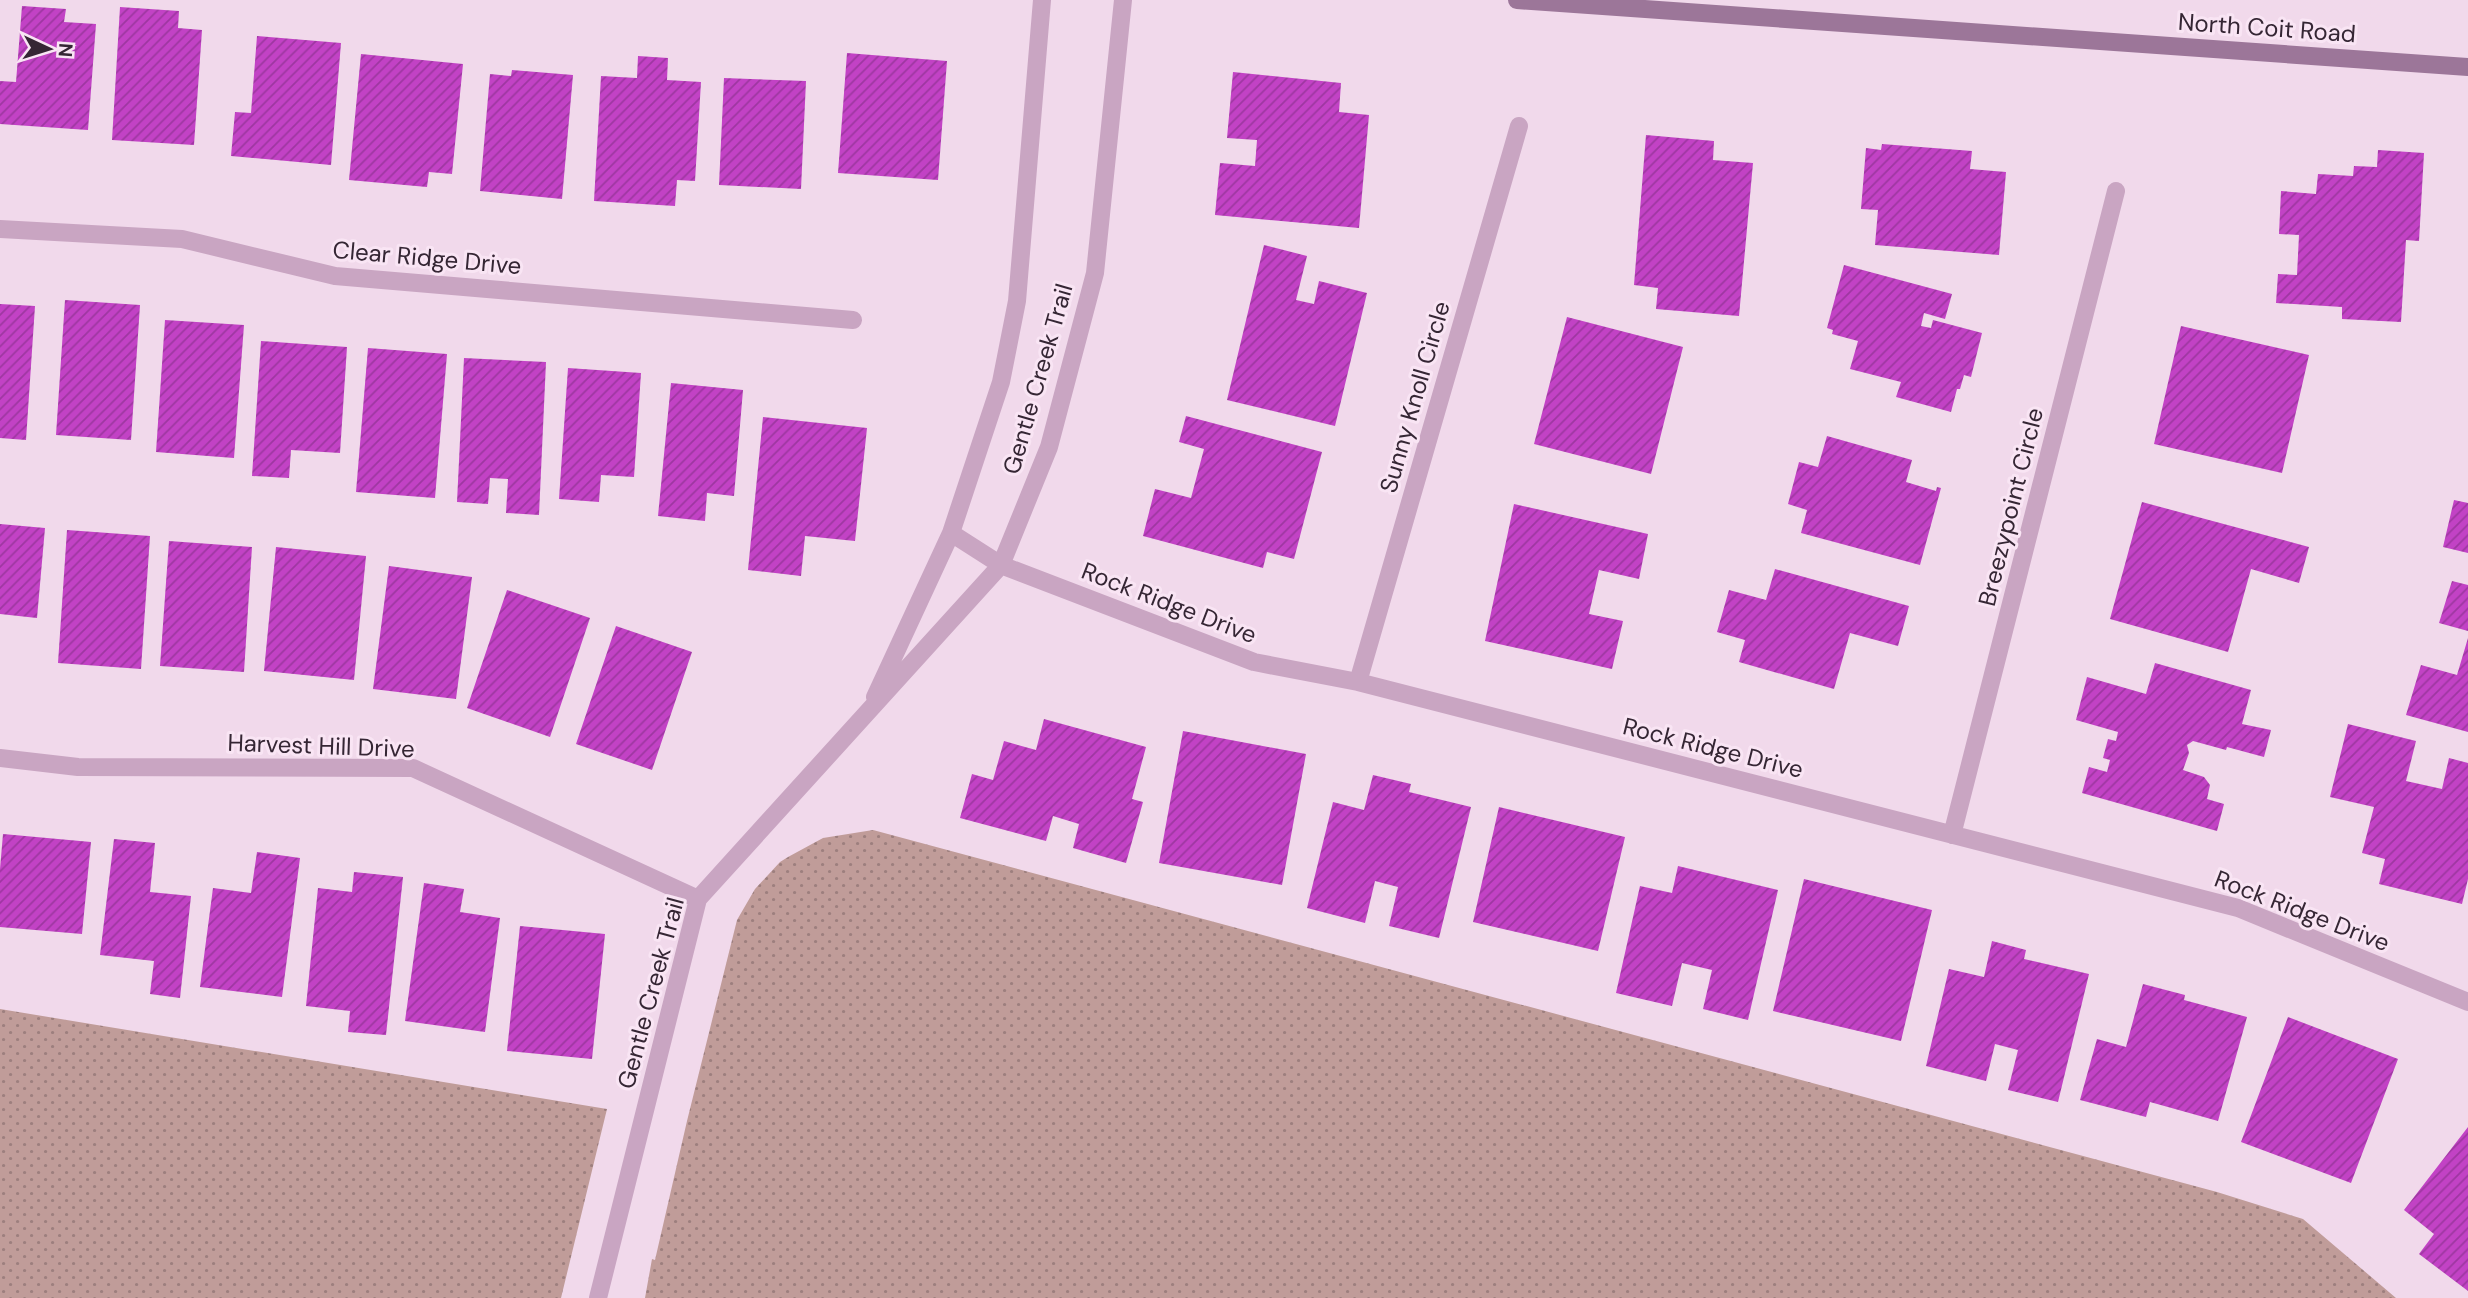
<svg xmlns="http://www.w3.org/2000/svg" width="2468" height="1298" viewBox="0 0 2468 1298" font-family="'DM Sans',sans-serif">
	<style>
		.grass { fill: url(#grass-dots) }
		.building { fill: url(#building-hatch) }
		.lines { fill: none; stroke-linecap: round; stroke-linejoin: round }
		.street { stroke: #c9a5c2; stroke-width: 18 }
		.secondary { stroke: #9c7699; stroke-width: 18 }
		.labels { text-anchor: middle; stroke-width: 6; stroke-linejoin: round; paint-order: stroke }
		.street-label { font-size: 24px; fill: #352634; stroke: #f9e5f4 }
	</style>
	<defs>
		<pattern id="grass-dots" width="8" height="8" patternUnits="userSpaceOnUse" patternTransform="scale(1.75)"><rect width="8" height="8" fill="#c09c99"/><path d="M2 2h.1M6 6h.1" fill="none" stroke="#9d7f7e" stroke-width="1.8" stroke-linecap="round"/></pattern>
		<pattern id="building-hatch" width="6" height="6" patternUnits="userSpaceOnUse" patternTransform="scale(1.75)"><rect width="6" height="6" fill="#c242c5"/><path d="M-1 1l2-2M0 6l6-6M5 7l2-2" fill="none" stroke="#9e37a1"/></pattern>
	</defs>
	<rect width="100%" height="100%" fill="#f1d9eb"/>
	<!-- grass -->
	<path class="grass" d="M873 830 2217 1192 2303 1219 2396 1298H645L652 1259 655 1260 687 1121 737 920 755 889 780 862 788 857 823 838Z
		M0 1009 607 1109 561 1298H0Z"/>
	<!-- building -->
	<path class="building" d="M22 6 66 9 64 22 96 24 88 130 0 124V81L16 82Z
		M120 7 179 11 178 28 202 30 194 145 112 140Z
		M257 36 341 43 331 165 231 156 235 112 251 113Z
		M847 53 947 61 938 180 838 173Z
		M361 54 463 64 452 174 429 172 427 187 349 180Z
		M638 56 668 58 667 80 701 82 695 181 677 180 675 206 594 201 601 76 637 78Z
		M512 70 573 75 562 199 480 191 490 74 511 76Z
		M1233 72 1341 83 1339 112 1369 115 1359 228 1215 215 1220 163 1255 166 1257 140 1227 138Z
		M724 78 806 81 801 189 719 185Z
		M1646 135 1714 141 1713 160 1753 163 1739 316 1656 309 1658 288 1634 285Z
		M1882 144 1972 151 1970 169 2006 172 1999 255 1875 245 1878 210 1861 209 1866 148 1881 150Z
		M2378 150 2424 153 2419 241 2406 240 2401 322 2342 319V307L2276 303 2278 274 2297 275 2299 235 2279 234 2281 191 2316 194 2318 174 2353 176 2354 166 2377 167Z
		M1264 245 1307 256 1296 300 1314 304 1319 281 1367 293 1335 426 1227 400Z
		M1844 265 1952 294 1945 319 1924 313 1921 326 1931 328 1933 320 1982 333 1971 377 1964 375 1960 389H1957L1951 412 1896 397 1901 382 1850 369 1858 341 1832 334 1833 330 1827 328Z
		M65 300 140 305 131 440 56 435Z
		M0 304 35 306 26 440 0 438Z
		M1567 317 1683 347 1651 474 1534 444Z
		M165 320 244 325 234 458 156 452Z
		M2181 326 2309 355 2282 473 2154 444Z
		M261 341 347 347 340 453 291 450 289 478 252 476Z
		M368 348 447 354 435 498 356 492Z
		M464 358 546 362 539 515 506 513 508 479 490 478 488 504 457 502Z
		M568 368 641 373 634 477 601 475 599 502 559 499Z
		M671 383 743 390 734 496 707 493 705 521 658 516Z
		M1186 416 1322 452 1294 559 1267 552 1263 568 1143 536 1155 489 1191 498 1204 449 1179 442Z
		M763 417 867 428 855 541 805 536 801 576 748 570Z
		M1827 436 1912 460 1906 482 1936 491 1937 487 1941 488 1920 565 1801 533 1807 510 1788 504 1799 462 1818 467Z
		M2454 500 2468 503V553L2443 547Z
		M2142 502 2309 547 2299 583 2251 569 2228 652 2110 619Z
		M1514 504 1648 534 1639 579 1599 570 1589 614 1623 621 1612 669 1485 641Z
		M0 524 45 528 37 618 0 614Z
		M67 530 150 536 141 669 58 663Z
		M169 541 252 547 244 672 160 666Z
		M276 547 366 556 354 680 264 671Z
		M389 566 472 577 456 699 373 689Z
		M1775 569 1909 606 1898 646 1850 633 1834 689 1739 662 1745 640 1717 632 1729 590 1766 600Z
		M2452 581 2468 585V631L2439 623Z
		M507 590 590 618 550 737 467 708Z
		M616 626 692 652 652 770 576 744Z
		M2468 638V732L2406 715 2421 665 2457 675Z
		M2155 663 2251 690 2242 724 2271 730 2264 757 2227 747 2226 750 2193 741 2187 745 2189 753 2183 770 2204 777 2210 785 2207 799 2224 804 2217 831 2082 793 2089 767 2107 772 2110 760 2103 758 2108 739 2116 741 2118 732 2076 720 2087 677 2146 694Z
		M1044 719 1146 747 1132 799 1143 802 1126 863 1073 848 1079 824 1053 816 1046 841 960 818 972 774 993 780 1004 741 1036 750Z
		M2348 724 2416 741 2406 781 2442 789 2449 758 2468 763V879L2462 904 2379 884 2385 859 2362 853 2374 807 2330 797Z
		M1183 731 1306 754 1282 885 1159 863Z
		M1373 775 1411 784 1409 792 1471 807 1439 938 1389 926 1398 887 1375 881 1365 923 1307 908 1333 802 1364 810Z
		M1499 807 1625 837 1598 951 1473 922Z
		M3 834 91 842 82 934 0 927V869Z
		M114 839 155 843 150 892 191 896 180 998 150 994 154 961 100 955Z
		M257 852 300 858 282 997 200 987 213 888 251 893Z
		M1678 866 1778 890 1748 1020 1703 1009 1712 970 1682 963 1672 1006 1616 993 1640 886 1672 893Z
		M354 872 403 877 386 1035 348 1032 350 1011 306 1006 318 888 352 892Z
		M1804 879 1932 910 1901 1041 1773 1011Z
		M424 883 464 889 460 912 500 918 485 1032 405 1021Z
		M520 926 605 934 592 1059 507 1051Z
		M1992 941 2026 950 2024 959 2089 974 2058 1102 2008 1090 2018 1050 1995 1044 1986 1081 1926 1066 1949 969 1984 977Z
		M2143 984 2185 995 2184 1000 2247 1017 2218 1121 2150 1102 2146 1117 2080 1100 2097 1039 2126 1047Z
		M2288 1017 2398 1059 2351 1183 2241 1142Z
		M2468 1127V1291L2419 1254 2434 1234 2404 1210Z"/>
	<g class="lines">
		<!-- street -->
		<path class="street" d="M0 229 182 239 335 276 853 320
			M951 533 1001 565 1254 662 1358 682 2238 908 2468 1002
			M1358 682 1519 126
			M875 697 951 533 1001 382 1017 301 1042 0
			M0 758 78 767 413 768 698 899
			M1952 835 2116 191
			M598 1298 698 899 1001 565 1049 447 1095 273 1123 0"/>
		<!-- secondary -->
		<path class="secondary" d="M1517 0 2468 67"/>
	</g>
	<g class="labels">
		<!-- street labels -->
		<g class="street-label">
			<text transform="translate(2267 28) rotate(4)" y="8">North Coit Road</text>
			<text transform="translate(427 258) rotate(5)" y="8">Clear Ridge Drive</text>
			<text transform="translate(1038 379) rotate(-74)" y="8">Gentle Creek Trail</text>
			<text transform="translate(1415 397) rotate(-74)" y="8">Sunny Knoll Circle</text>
			<text transform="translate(2011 507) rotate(-76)" y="8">Breezypoint Circle</text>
			<text transform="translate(1169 603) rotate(21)" y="8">Rock Ridge Drive</text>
			<text transform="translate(321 746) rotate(2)" y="8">Harvest Hill Drive</text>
			<text transform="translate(1713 748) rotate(14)" y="8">Rock Ridge Drive</text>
			<text transform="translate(2302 911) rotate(21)" y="8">Rock Ridge Drive</text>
			<text transform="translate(651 993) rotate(-75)" y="8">Gentle Creek Trail</text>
		</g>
	</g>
	<!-- north arrow -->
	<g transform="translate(49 49) rotate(94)" stroke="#f9e5f4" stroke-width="5" paint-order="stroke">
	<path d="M0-5L12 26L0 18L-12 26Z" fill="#352634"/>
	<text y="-10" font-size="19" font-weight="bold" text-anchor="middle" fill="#352634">N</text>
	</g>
</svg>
